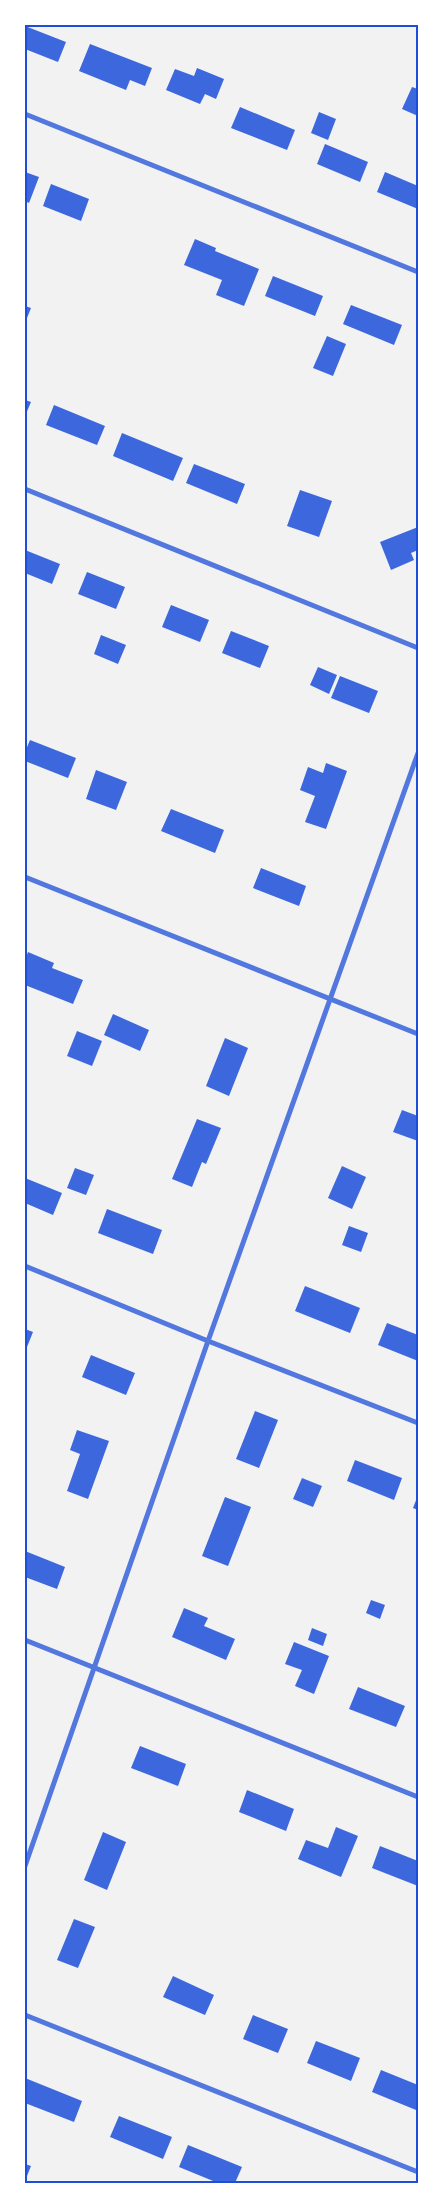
<svg xmlns="http://www.w3.org/2000/svg" width="443" height="2208" viewBox="0 0 443 2208" font-family="'IBM Plex Sans',sans-serif">
	<style>
		.building { fill: #3d67dc }
		.lines { fill: none; stroke-linecap: round; stroke-linejoin: round }
		.minor { stroke: #5277de; stroke-width: 5 }
		.neatline { fill: none; stroke: #1d4ed8; stroke-width: 2 }
	</style>
	<rect width="100%" height="100%" fill="#f2f2f2"/>
	<!-- building -->
	<path class="building" d="M25 26 66 42 58 62 25 49Z
		M90 44 152 68 145 86 130 80 126 90 79 71Z
		M197 68 224 79 216 99 205 94 200 104 166 90 175 69 194 76Z
		M412 87 418 89V116L402 109Z
		M240 107 295 130 287 150 231 128Z
		M319 112 336 119 328 140 311 133Z
		M325 144 368 162 360 182 317 164Z
		M25 172 39 177 29 203 25 201Z
		M385 172 418 186V209L377 192Z
		M51 184 89 199 81 221 43 206Z
		M195 239 216 248 215 251 259 269 244 306 216 295 222 280 184 265Z
		M273 276 323 296 315 316 265 296Z
		M351 305 402 325 394 345 343 324Z
		M25 306 31 308 25 323Z
		M327 336 346 344 333 376 313 368Z
		M25 400 31 402 25 416Z
		M54 405 105 426 97 445 46 425Z
		M122 433 183 458 173 481 113 456Z
		M194 464 245 484 237 504 186 483Z
		M300 490 332 501 319 537 287 526Z
		M418 527V550L411 553 414 560 391 570 380 542Z
		M25 550 60 564 52 584 25 573Z
		M87 572 125 587 116 609 78 594Z
		M171 605 209 620 200 642 162 627Z
		M231 631 269 646 260 668 222 653Z
		M101 635 126 645 118 664 94 654Z
		M318 667 337 675 329 694 310 685Z
		M340 676 378 691 369 713 331 698Z
		M30 740 76 758 68 778 25 761V752Z
		M326 763 347 771 326 829 305 822 315 796 300 790 308 767 323 773Z
		M96 770 127 782 116 810 86 799Z
		M171 809 224 830 215 853 161 831Z
		M261 868 306 886 299 906 253 888Z
		M28 952 54 963 52 968 83 980 73 1004 25 985V960Z
		M113 1014 149 1030 140 1051 104 1035Z
		M77 1031 102 1041 92 1066 67 1056Z
		M225 1038 248 1048 229 1096 206 1086Z
		M402 1110 418 1116V1141L393 1132Z
		M197 1119 221 1128 206 1164 202 1162 192 1187 172 1179Z
		M342 1166 366 1177 352 1209 328 1198Z
		M75 1168 94 1175 86 1195 67 1188Z
		M25 1178 62 1193 53 1215 25 1203Z
		M107 1209 162 1230 153 1254 98 1233Z
		M349 1226 368 1233 361 1252 342 1245Z
		M305 1286 360 1308 350 1333 295 1311Z
		M387 1323 418 1335V1361L378 1345Z
		M25 1329 33 1332 25 1352Z
		M91 1355 135 1373 126 1395 82 1377Z
		M255 1411 278 1420 259 1468 236 1459Z
		M77 1430 109 1441 88 1499 67 1491 80 1454 70 1450Z
		M355 1460 402 1478 394 1500 347 1481Z
		M302 1478 322 1486 313 1507 293 1499Z
		M418 1495V1510L413 1508Z
		M225 1497 251 1507 228 1566 202 1556Z
		M25 1551 65 1567 57 1589 25 1577Z
		M371 1600 385 1605 380 1619 366 1613Z
		M184 1608 208 1618 204 1626 235 1639 226 1660 172 1637Z
		M312 1628 327 1634 323 1646 308 1640Z
		M294 1642 329 1656 314 1694 295 1686 302 1670 285 1664Z
		M358 1687 405 1706 396 1727 349 1709Z
		M140 1746 186 1764 178 1786 131 1768Z
		M247 1790 294 1809 286 1831 239 1812Z
		M336 1827 358 1836 341 1877 298 1859 306 1840 328 1848Z
		M103 1832 126 1842 107 1890 84 1880Z
		M380 1846 418 1861V1886L372 1868Z
		M74 1919 95 1927 78 1968 57 1960Z
		M173 1976 214 1995 205 2015 163 1997Z
		M253 2015 288 2029 278 2053 243 2039Z
		M316 2041 360 2058 351 2081 307 2063Z
		M381 2070 418 2085V2105L416 2110 372 2092Z
		M25 2078 82 2101 74 2122 25 2103Z
		M119 2116 172 2137 163 2159 110 2137Z
		M188 2145 242 2167 235 2183H218L179 2167Z
		M25 2164 31 2166 25 2181Z"/>
	<g class="lines">
		<!-- minor -->
		<path class="minor" d="M25 114 418 272
			M25 489 418 648
			M25 877 418 1034
			M25 1266 208 1341 418 1423
			M25 1640 418 1797
			M25 1866 208 1341 418 753
			M25 2015 418 2172"/>
	</g>
	<!-- border -->
	<rect width="443" height="2208" fill="none" stroke="#ffffff" stroke-width="52"/>
	<rect x="26" y="26" width="391" height="2156" class="neatline"/>
</svg>
